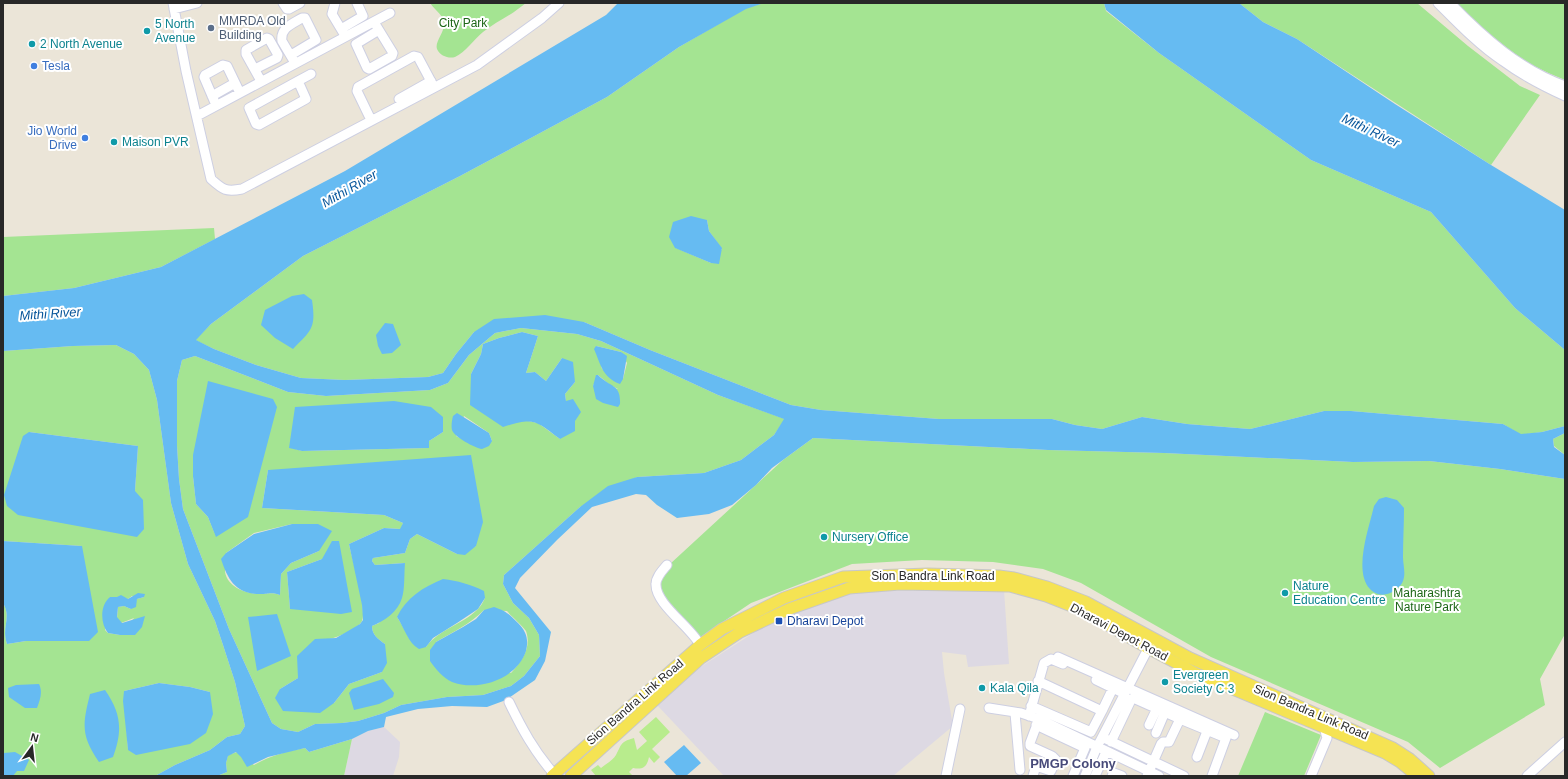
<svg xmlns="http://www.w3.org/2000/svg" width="1568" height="779" viewBox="0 0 1568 779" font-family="Helvetica,sans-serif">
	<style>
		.industrial { fill: #ddd9e3 }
		.green { fill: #a4e492; fill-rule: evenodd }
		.pitch { fill: #b8ec8d }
		.water { fill: #66bbf2; fill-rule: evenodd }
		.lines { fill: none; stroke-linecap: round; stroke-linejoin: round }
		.minor-casing { stroke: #cdcfe2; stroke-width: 11 }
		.major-casing { stroke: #c7c7c7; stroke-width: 13 }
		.minor { stroke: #fff; stroke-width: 9 }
		.major { stroke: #f5e353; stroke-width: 11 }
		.service-dot { fill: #5c6f8a; stroke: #fff; stroke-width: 1.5 }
		.culture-dot { fill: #0f9aa8; stroke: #fff; stroke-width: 1.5 }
		.shop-dot { fill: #3f7fe0; stroke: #fff; stroke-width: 1.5 }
		.transit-dot { fill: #1a4fb4; stroke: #fff; stroke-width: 1.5 }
		.labels { text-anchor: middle; stroke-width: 4; stroke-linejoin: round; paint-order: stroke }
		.service-label { font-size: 12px; fill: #4e5e75; stroke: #fff; text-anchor: start }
		.park-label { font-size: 12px; fill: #1d6617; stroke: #fff }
		.culture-label { font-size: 12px; fill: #0d838f; stroke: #fff; text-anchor: start }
		.shop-label { font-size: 12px; fill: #366cbe; stroke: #fff; text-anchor: start }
		.street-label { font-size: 12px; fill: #282828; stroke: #fff }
		.transit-label { font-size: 12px; fill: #164399; stroke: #fff; text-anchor: start }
		.water-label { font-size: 13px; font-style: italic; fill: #08569b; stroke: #fff }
		.neighbourhood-label { font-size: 13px; font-weight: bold; fill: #474a79; stroke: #fff }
	</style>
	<rect width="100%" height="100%" fill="#ebe5d8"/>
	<!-- industrial -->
	<path class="industrial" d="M957 589 1004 590 1009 664 968 667 966 655 942 652 944 673 953 726 893 776H724L657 705 699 668 758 630 797 610 853 592Z
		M384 727 400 742 399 757 393 776H344L352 739 368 731Z"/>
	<!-- green -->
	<path class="green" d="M430 3H526C522 6 518 9 514 12 503 19 493 24 483 32 474 39 466 52 455 57 449 59 440 56 437 49 434 40 449 30 442 17 439 12 433 8 430 3Z
		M764 3H1104L1106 11 1159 53 1311 160 1431 212 1515 308 1565 350V426L1542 432 1521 435 1503 424 1351 411H1324L1250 429 1187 424 1142 417 1102 429 1075 425 1052 419H939L821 410 791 405 650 350 584 322 474 332 456 354 443 373 428 377 345 380 301 378 256 365 214 349 195 340 211 324 303 256 460 176 607 97 679 47 746 8ZM707 220 709 231 722 249 711 263 676 248Z
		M1239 3H1417L1468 46 1520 86 1540 95 1491 165 1297 39 1263 22Z
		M1457 3H1565V80C1555 76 1544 71 1534 66 1506 50 1480 26 1457 3Z
		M214 228 215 239 161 267 74 288 3 296V237Z
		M521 328 577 334 601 341 718 395 785 419 774 435 741 460 704 473 637 477 580 507 504 575 503 584 513 603 529 618 539 635 540 656 524 676 511 686 483 695 447 697 401 705 384 713 358 721 342 723 315 724 298 732 281 729 272 723 229 629 183 509 179 479 177 445V381L182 360 195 356 288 392 326 396 430 390 448 383 469 355 495 333ZM522 332 538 336 526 373 535 372 546 381 562 358 575 382 565 394 566 401 560 439 538 423 523 420 471 374 481 354 483 344 499 338ZM596 346 621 352 627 363 623 379 602 369ZM598 375 610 385 618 389 593 386ZM464 416 489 433 492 441H466L456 436ZM443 432 429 441V448L302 451 289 447ZM268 470 476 546 457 554 417 534 410 539 405 553 373 558 372 561 375 565 405 563 379 623 372 626C372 635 378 639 385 644L382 672 349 684 334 703 280 689 298 678 329 639C337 638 359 628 362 621 367 609 352 559 349 544L384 528 401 529 403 523 384 515 262 508ZM193 476 216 537 208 517 196 504ZM292 524 319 551 291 563 281 574 280 595C269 592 270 594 261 594 247 594 228 588 225 572 225 566 226 559 226 553L254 533ZM322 559 290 609 287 572ZM485 598C483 602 481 606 478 609 462 625 439 629 426 647L409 638 402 625 397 617ZM484 610 507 611C511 616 523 626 526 631 532 648 521 662 511 673L436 642C453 632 470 624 484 610Z
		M116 345 134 354 149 370 157 400 171 503 188 564 215 621 223 645 235 682 245 726 240 734 227 737 210 750 175 765 155 776H13L16 771 4 753 3 754V603C12 618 1 627 7 644L26 641 82 546 3 541V351L73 346ZM29 432 138 446 135 491ZM132 596 144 597 137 599 131 609 124 606 118 607 117 618 121 623 134 618 120 635 108 633 105 630 110 597 128 599ZM159 683 190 687 210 692 128 750 124 691Z
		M1565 433V455L1554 446 1553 439Z
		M813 438 1048 450 1164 453 1353 462 1429 461 1500 469 1565 479V634L1540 679 1545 705 1440 768 1408 742 1211 657 1081 583 1043 569 993 562 922 560 852 564 751 603 699 638 659 592 663 574 670 564 783 460Z
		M1265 712 1321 735 1304 776H1238Z
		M352 739 344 776H217L227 772 226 763 228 755 237 752 254 765C270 756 287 751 305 748L309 752Z"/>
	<!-- pitch -->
	<path class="pitch" d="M656 717 670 732 652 749 660 757 654 763 649 757C647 767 643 770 633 768L629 772 633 776H596L591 770 598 765 601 768C606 764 613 760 616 755 622 744 620 742 634 738L637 750 647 741 639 732Z"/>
	<!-- water -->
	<path class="water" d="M618 3H764L746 9 679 47 607 97 460 176 303 256 211 324 196 340 214 349 256 365 301 378 345 380 428 377 443 373 456 354 474 332 494 319 545 315 584 322 650 350 791 405 821 410 939 419H1052L1075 425 1102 429 1142 417 1187 424 1250 429 1324 411H1351L1503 424 1521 434 1542 432 1565 426V433L1553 439 1554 447 1565 455V479L1500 469 1429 461 1353 462 1164 453 1048 450 813 438 772 468 756 485 732 505 709 514 677 518 657 505 646 495 636 494 592 507 557 540 520 578 515 588 551 632 545 661 535 680 506 700 487 707 452 706 418 709 386 717 384 727 368 731 352 739 309 752 305 748 268 757 247 767 241 757 236 752 228 756 226 763 227 772 217 776H155L175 765 210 750 227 737 240 734 245 726 235 682 223 645 215 621 188 564 171 503 157 400 149 370 134 354 116 345 73 346 3 351V296L74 288 161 267 345 171 606 15ZM521 328 577 334 601 341 718 395 784 419 774 435 741 460 704 473 637 477 608 486 580 507 504 575 503 584 513 603 529 618 539 635 540 656 524 676 511 686 483 695 447 697 401 705 384 713 358 721 342 723 315 724 298 732 281 729 272 723 229 629 183 509 179 479 177 445V381L182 360 195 356 288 392 326 396 430 390 448 383 469 355 495 333Z
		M1104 3H1239L1263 22 1297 39 1395 104 1491 165 1565 210V350L1515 308 1431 212 1311 160 1159 53 1106 10Z
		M691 216 707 220 709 231 722 248 719 264 711 263 675 248 669 237 673 222Z
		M304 294 312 300C316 328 312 330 293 349L275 338 261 325 265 310 292 296Z
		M385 323 393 324 401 345 392 353 382 354 378 346 376 335Z
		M522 332 538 336 526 373 535 372 546 381 562 358 573 362 575 382 565 394 566 401 573 399 581 412 575 421V431L560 439C535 420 534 417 503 427L470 405 471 374 481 354 483 344 499 338Z
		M596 346 621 352 627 356 623 379 620 384C602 377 601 365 594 349Z
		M596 375H598C611 388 621 384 620 404L618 407 603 403 596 399 593 386Z
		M208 381 273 399 277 407 248 517 216 537 208 517 196 504 193 476V455Z
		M394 401 431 407 443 417V432L429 441V448L302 451 289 448 295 407Z
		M457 413 489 433 492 441 489 446 482 449C475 448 454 437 452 430 451 426 452 420 453 416Z
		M29 432 138 446 135 491 143 500 144 529 137 537 18 515 7 506 4 495 23 436Z
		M471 455 483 522 476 546 465 555 457 554 417 534 410 539 405 553 373 558 372 561 375 565 405 563C404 573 405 589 402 598 398 612 384 621 372 626 372 635 378 639 385 644L387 663 382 672 349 684 334 703 320 713 283 711 275 698 280 689 298 678 297 656 315 639 336 638 360 624 363 620 362 605 349 544 384 528 400 529 403 523 384 515 262 508 268 470Z
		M1386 497 1397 500 1404 508C1404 524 1403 541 1403 557 1403 565 1406 573 1403 581 1401 587 1392 593 1387 594 1380 596 1374 593 1370 589 1353 571 1369 528 1374 506L1379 499Z
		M292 524H318L332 531 319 551 291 563 281 574 280 595C269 592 271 594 262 594 236 595 228 580 221 559L226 553 254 534Z
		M3 541 82 546 98 632 89 641H26L7 644C1 627 12 618 3 603Z
		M332 541H339L352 612 341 614 290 609 287 572 322 559Z
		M443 579C458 581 470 584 484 591L485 598 478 609 457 623 433 638 426 647 419 649C408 643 404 627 397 617 406 598 423 587 443 579Z
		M138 593 145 594 144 597 137 599 136 607 131 609 124 606 118 607 117 617 122 623 145 616 142 627 135 635H120L108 633C100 623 100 605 110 597H117L121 595 128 599Z
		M494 607C506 611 509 614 518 623 526 631 529 639 526 651 517 679 478 692 452 682 443 678 435 668 430 661V650L436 642 463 627 476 619 484 610Z
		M277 614 291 656 257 671 248 617Z
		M383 679 394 693 393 697 379 704 354 710 349 693 352 689Z
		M159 683 190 687 210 692 213 714 206 733 190 744 136 755 128 750 123 701 124 691Z
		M39 684C43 692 40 700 37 708H25L9 697 8 688 16 685Z
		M105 690C121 713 123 730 113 757L99 762C80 735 83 723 90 694Z
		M684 745 701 763 686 776H677L664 762Z
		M15 752 29 760 24 771H17L13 776H3V754L4 753Z"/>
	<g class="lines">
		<defs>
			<path id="minor" d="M173 3 186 71 211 179C223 190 226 192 242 189L477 65 542 18 559 3
				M283 3 287 9H289L300 3
				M335 3 332 14 344 34
				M1438 3C1458 23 1479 45 1503 61 1522 75 1543 86 1565 96
				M1450 3C1483 37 1520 70 1565 86
				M174 9 197 3
				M374 22 393 53 392 56 369 69 367 68 356 44 379 30
				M341 29 363 16 357 3
				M291 55 316 40 305 18H302C292 24 280 28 282 41L295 63
				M255 69 277 58 278 55 269 39 267 38 246 50V54L261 81
				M298 81 306 99 259 125 256 124 249 108Z
				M298 81 311 74
				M212 96 235 83
				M399 99 431 81
				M216 105 204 77 205 75 223 65 227 66 240 93
				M197 116 390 13
				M371 120 357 91 358 87 414 56 418 57 434 87
				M667 565C662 571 656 577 656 584 655 604 691 627 700 645
				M1058 657 1234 735
				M1096 680 1125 694
				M1038 681 1102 711 1113 688
				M509 702C522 729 534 751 554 774
				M1031 706 1091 732 1102 711
				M989 708 1021 713 1039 719 1159 776
				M1015 713 1020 770
				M1029 716 1044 663 1051 659 1063 664
				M1180 719 1226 738 1212 776
				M1036 725 1085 748 1073 776
				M1149 725 1159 704
				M1156 733 1165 712
				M1106 739 1184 776
				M1111 742 1131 700 1133 698 1180 719 1169 742H1163L1161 744 1147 776
				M1197 757 1209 726
				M946 776 960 709
				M1033 776 1035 769 1039 767 1051 771 1056 760 1052 756 1030 746V743L1039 719
				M1085 776 1097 747 1151 643
				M1095 776 1106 752
				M1112 776 1114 773 1122 776
				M1311 776 1327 738 1324 727 1325 724
				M1527 776 1565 742"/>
			<path id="major" d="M552 776 700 645 722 629 784 598 843 577 928 574 999 576 1014 578 1047 587 1086 602 1190 658 1393 748 1410 759 1429 776
				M571 776 701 658 740 632 789 609 849 588 900 584 1010 586 1046 596 1084 611 1148 648 1197 674 1385 753 1400 762 1417 776"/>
		</defs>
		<!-- minor casing -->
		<use href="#minor" class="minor-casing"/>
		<!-- major casing -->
		<use href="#major" class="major-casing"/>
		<!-- minor -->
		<use href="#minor" class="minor"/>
		<!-- major -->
		<use href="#major" class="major"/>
	</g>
	<!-- markers -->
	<circle class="service-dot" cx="211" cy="28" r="4"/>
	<g class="culture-dot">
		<circle cx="147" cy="31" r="4"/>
		<circle cx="32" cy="44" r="4"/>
		<circle cx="114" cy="142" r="4"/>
		<circle cx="824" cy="537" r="4"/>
		<circle cx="1285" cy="593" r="4"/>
		<circle cx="1165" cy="682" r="4"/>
		<circle cx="982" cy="688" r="4"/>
	</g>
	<g class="shop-dot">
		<circle cx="34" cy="66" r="4"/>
		<circle cx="85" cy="138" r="4"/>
	</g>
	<rect class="transit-dot" x="775" y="617" width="8" height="8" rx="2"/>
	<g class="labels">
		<!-- service labels -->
		<g class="service-label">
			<text x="219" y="25">MMRDA Old<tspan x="219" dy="14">Building</tspan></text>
		</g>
		<!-- park labels -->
		<g class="park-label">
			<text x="463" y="27">City Park</text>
			<text x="1427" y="597">Maharashtra<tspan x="1427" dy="14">Nature Park</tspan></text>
		</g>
		<!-- culture labels -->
		<g class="culture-label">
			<text x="155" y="28">5 North<tspan x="155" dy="14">Avenue</tspan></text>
			<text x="40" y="48">2 North Avenue</text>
			<text x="122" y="146">Maison PVR</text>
			<text x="832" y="541">Nursery Office</text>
			<text x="1293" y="590">Nature<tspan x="1293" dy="14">Education Centre</tspan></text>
			<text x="1173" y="679">Evergreen<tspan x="1173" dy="14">Society C 3</tspan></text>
			<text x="990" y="692">Kala Qila</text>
		</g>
		<!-- shop labels -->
		<g class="shop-label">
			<text x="42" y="70">Tesla</text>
			<text x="77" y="135" text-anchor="end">Jio World<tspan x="77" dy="14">Drive</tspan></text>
		</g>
		<!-- street labels -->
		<g class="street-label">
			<text x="933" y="580">Sion Bandra Link Road</text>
			<text transform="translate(1119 632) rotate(28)" y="4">Dharavi Depot Road</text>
			<text transform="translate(635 702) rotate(-41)" y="4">Sion Bandra Link Road</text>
			<text transform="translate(1311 712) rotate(23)" y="4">Sion Bandra Link Road</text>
		</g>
		<!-- transit labels -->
		<g class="transit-label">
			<text x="787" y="625">Dharavi Depot</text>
		</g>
		<!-- water labels -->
		<g class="water-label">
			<text transform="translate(1371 130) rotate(25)" y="5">Mithi River</text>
			<text transform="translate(349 188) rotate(-30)" y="5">Mithi River</text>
			<text transform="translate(50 313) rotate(-4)" y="5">Mithi River</text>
		</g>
		<!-- neighbourhood labels -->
		<g class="neighbourhood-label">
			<text x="1073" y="768">PMGP Colony</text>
		</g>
	</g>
	<!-- border -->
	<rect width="1568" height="779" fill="none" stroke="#282828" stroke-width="8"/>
	<!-- north arrow -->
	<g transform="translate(32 747) rotate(15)" stroke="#ffffff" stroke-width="3" paint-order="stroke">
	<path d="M0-3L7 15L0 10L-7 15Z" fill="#282828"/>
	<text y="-6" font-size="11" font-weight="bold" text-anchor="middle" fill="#282828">N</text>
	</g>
</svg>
